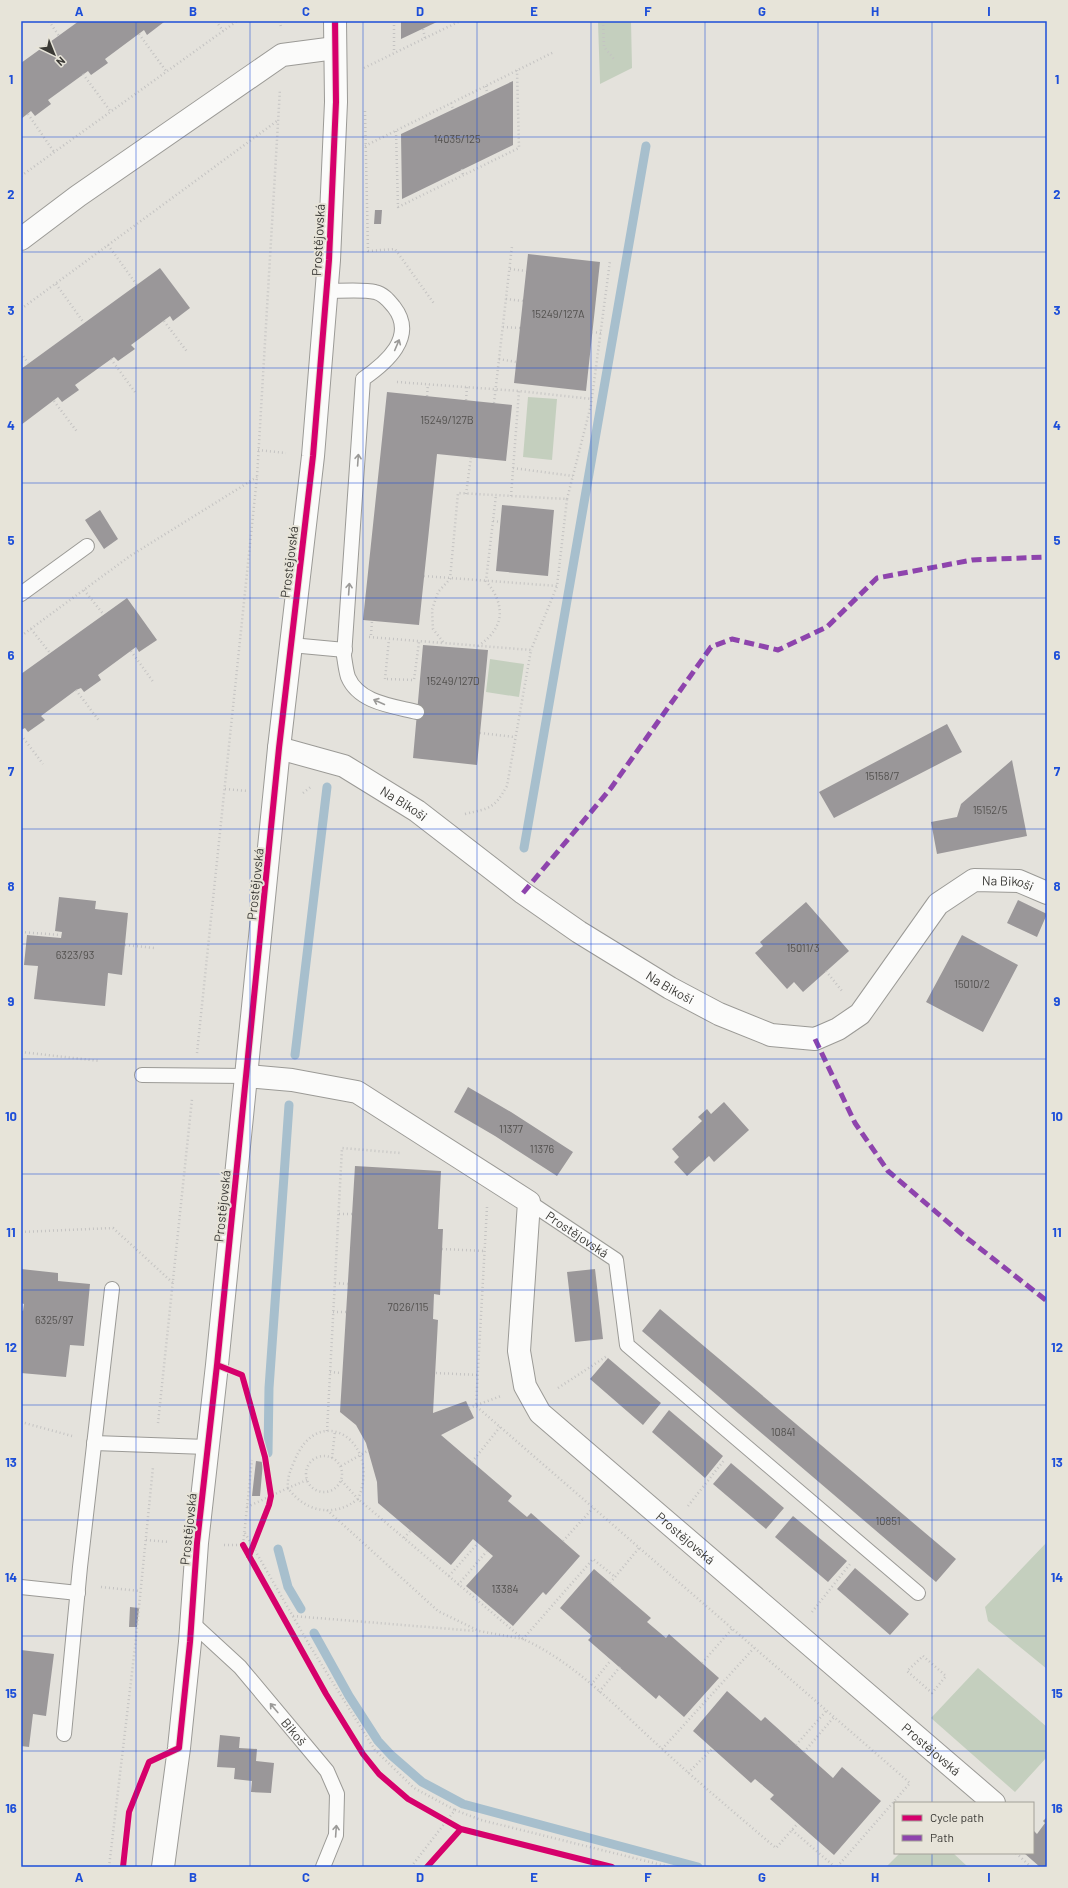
<svg xmlns="http://www.w3.org/2000/svg" width="1068" height="1888" viewBox="0 0 1068 1888" font-family="Barlow,sans-serif">
	<style>
		.green { fill: #c4cfbe }
		.lines { fill: none; stroke-linecap: round; stroke-linejoin: round }
		.stream { stroke: #a7bfcd; stroke-width: 9 }
		.building { fill: #9a9799 }
		.lane-casing { stroke: #9b9a96; stroke-width: 16 }
		.street-casing { stroke: #9b9a96; stroke-width: 24 }
		.secondary-casing { stroke: #9b9a96; stroke-width: 24 }
		.path { stroke: #c4c3c2; stroke-width: 2.5; stroke-dasharray: 1 3; stroke-linecap: butt }
		.lane { stroke: #fbfbfa; stroke-width: 14 }
		.street { stroke: #fbfbfa; stroke-width: 22 }
		.secondary { stroke: #fbfbfa; stroke-width: 22 }
		.quiet { stroke: #8e44ad; stroke-width: 5; stroke-dasharray: 10 5; stroke-linecap: butt }
		.cycleway-casing { stroke: #e7e4d9; stroke-width: 8 }
		.cycleway { stroke: #d6006c; stroke-width: 6 }
		.oneway { stroke: #9b9a98 }
		.grid { fill: none; stroke: #1d4ed8; stroke-width: 1; stroke-opacity: 0.55 }
		.labels { text-anchor: middle; stroke-width: 4; stroke-linejoin: round; paint-order: stroke }
		.number-label { font-size: 11px; fill: #53514f }
		.street-label { font-size: 13px; fill: #3b3a36; stroke: #e7e4d9 }
		.neatline { fill: none; stroke: #1d4ed8; stroke-width: 1.5 }
		.grid-label { font-size: 13px; text-anchor: middle; font-weight: bold; fill: #1d4ed8 }
	</style>
	<rect width="100%" height="100%" fill="#e4e2dc"/>
	<!-- green -->
	<path class="green" d="M598 21H631L632 68 600 84Z
		M528 397 557 399 552 460 523 457Z
		M490 659 524 664 519 697 486 692Z
		M1047 1542V1669L988 1621 985 1607Z
		M978 1668 1047 1727V1757L1015 1792 931 1718Z
		M900 1853H953L968 1867H886Z"/>
	<g class="lines">
		<!-- stream -->
		<path class="stream" d="M524 848 646 146
			M295 1055 327 787
			M268 1453 269 1388 289 1105
			M278 1549 288 1587 301 1609
			M314 1633 349 1696 378 1741 391 1755 422 1782 463 1804 698 1867"/>
	</g>
	<!-- building -->
	<path class="building" d="M79 21H163L164 22 147 35 144 30 105 59 108 63 91 75 88 71 48 100 51 104 35 116 31 111 21 119V63Z
		M401 21H439L401 39Z
		M513 81V145L402 199 401 134Z
		M375 210H382L381 224H374Z
		M528 254 600 262 586 391 514 383Z
		M160 268 190 308 173 321 170 316 131 345 135 349 118 361 114 357 75 385 79 390 62 402 58 397 21 425V369Z
		M387 392 512 405 506 461 437 454 419 625 363 620Z
		M502 505 554 510 548 576 496 571Z
		M100 510 118 539 104 549 85 520Z
		M127 598 157 640 139 652 136 647 98 675 101 680 84 692 81 688 76 690 41 716 45 720 28 732 25 728 21 730V674Z
		M423 645 488 650 477 765 413 758Z
		M947 724 962 752 834 818 819 792Z
		M1012 760 1027 836 937 854 931 822 957 817 961 804Z
		M59 897 96 901 95 909 128 913 122 975 108 973 105 1006 34 999 38 966 24 965 27 935 61 938 62 932 55 931Z
		M1018 900 1047 914 1037 937 1007 923Z
		M806 902 849 951 803 992 794 982 787 989 755 953 763 946 760 942Z
		M962 935 1018 965 983 1032 926 1002Z
		M468 1087 511 1112 573 1152 557 1176 495 1136 454 1112Z
		M724 1102 749 1130 714 1162 709 1156 687 1176 674 1162 679 1157 672 1149 702 1121 698 1117 707 1109 711 1114Z
		M355 1166 441 1171 438 1229H443L440 1295 434 1294 433 1319 438 1320 433 1413 466 1401 474 1418 441 1435 512 1496 508 1501 527 1517 531 1513 580 1556 546 1595 543 1592 513 1626 466 1586 493 1556 473 1539 451 1565 378 1503 377 1482 366 1443 356 1425 340 1412Z
		M21 1269 58 1273V1281L90 1284 84 1346 70 1345 66 1377 21 1373V1310L23 1311 24 1304 21 1303Z
		M595 1269 603 1339 575 1342 567 1272Z
		M660 1309 956 1559 936 1582 642 1331Z
		M608 1358 661 1403 643 1425 590 1379Z
		M669 1410 723 1456 705 1478 652 1432Z
		M256 1461 263 1462 260 1496H252Z
		M731 1463 784 1508 766 1529 713 1484Z
		M793 1516 847 1561 828 1582 775 1537Z
		M855 1568 909 1614 890 1635 837 1589Z
		M594 1569 651 1618 647 1622 666 1638 669 1634 719 1678 684 1717 659 1695 656 1699 588 1640 592 1636 560 1608Z
		M130 1607 139 1608 137 1627H129Z
		M21 1650 54 1654 46 1716 33 1714 29 1747 21 1746Z
		M727 1691 761 1721 765 1717 833 1778 842 1767 881 1801 834 1855 770 1799 774 1795 755 1779 751 1783 693 1731Z
		M220 1735 240 1737 239 1748 257 1749 256 1761 274 1763 271 1793 251 1792 252 1781 234 1779 235 1768 217 1767Z
		M1047 1817V1867H1040L1024 1853H1033V1832L1034 1831 1037 1834 1045 1823 1043 1821Z"/>
	<g class="lines">
		<defs>
			<g id="lane">
				<path d="M326 291C339 291 364 289 375 292 384 294 389 301 394 307 417 337 386 363 363 379L344 656C345 662 346 671 348 677 359 703 393 706 417 712"/>
				<path d="M21 594 87 546"/>
				<path d="M291 645 345 650"/>
				<path d="M142 1075 247 1076"/>
				<path id="s1" d="M529 1202 616 1260 627 1345 918 1593"/>
				<path d="M94 1443 207 1447"/>
				<path d="M21 1587 78 1593"/>
				<path id="s2" d="M191 1622 240 1667 327 1771 337 1794 336 1835 323 1867"/>
				<path d="M64 1734 80 1567 112 1289"/>
			</g>
			<g id="street">
				<path d="M21 239 78 196 282 55 335 48"/>
				<path id="s3" d="M279 748 344 766 417 811 523 893 579 932 670 988 719 1014 771 1035 815 1039 838 1029 860 1014 938 904 974 880 1019 881 1047 893"/>
				<path id="s4" d="M247 1076 292 1080 357 1092 529 1202 519 1351 525 1386 540 1413 994 1803"/>
			</g>
			<path id="secondary" d="M163 1867 179 1748 190 1642 197 1543 217 1365 279 748 313 456 329 260 336 102 335 21"/>
		</defs>
		<!-- lane casing -->
		<use href="#lane" class="lane-casing"/>
		<!-- street casing -->
		<use href="#street" class="street-casing"/>
		<!-- secondary casing -->
		<use href="#secondary" class="secondary-casing"/>
		<!-- path -->
		<path class="path" d="M49 21 59 36
			M216 21 223 31
			M280 21 281 28
			M394 21V53
			M603 21 604 47 614 59
			M423 29 425 38
			M139 34 166 71
			M364 68 460 21
			M83 74 111 112
			M486 86 487 93
			M451 103 453 109
			M365 111 368 251 395 249 435 305
			M28 114 54 152
			M396 131 398 207 519 148 517 70
			M365 146 554 52
			M462 169 463 175
			M21 176 237 21
			M108 245 137 285
			M510 269 526 271
			M56 284 84 323
			M506 299 523 301
			M21 309 277 121
			M164 321 188 353
			M503 327 520 328
			M592 332 601 333
			M21 353 28 363
			M111 359 135 392
			M499 359 516 362
			M397 382 519 391 592 399
			M427 396 428 384
			M466 400 467 387
			M54 401 78 433
			M494 403 512 246
			M258 450 286 453
			M513 468 573 476
			M21 471 22 472
			M466 494 471 457
			M511 496 519 391
			M567 499 591 405 610 261
			M493 521 501 522
			M424 576 557 586
			M84 590 104 615
			M31 629 50 653
			M371 635 372 621
			M21 636 130 556 257 477
			M369 637 443 643
			M478 646C505 628 506 605 486 581L496 495
			M131 651 154 683
			M385 679 389 639
			M387 679 414 680 419 642
			M76 690 100 722
			M480 733 515 737
			M21 735 43 764
			M225 789 248 791
			M303 793 312 786
			M465 814C490 808 494 809 507 786L531 650 444 643 433 629 432 610 438 592 450 579 458 493 567 499 557 586 531 650
			M21 932 61 935
			M125 945 155 948
			M826 971 842 991
			M21 1052 100 1061
			M197 1053 257 477 280 89
			M487 1207 476 1406 910 1783 837 1867
			M339 1214H352
			M21 1232 113 1228 173 1283
			M442 1249 485 1251
			M335 1283 348 1284
			M21 1307H23
			M333 1312H346
			M330 1372 342 1373
			M436 1373 478 1375
			M558 1388 607 1356
			M469 1408 501 1396
			M21 1422 72 1436
			M158 1423 192 1099
			M327 1431 342 1148 400 1153
			M306 1474a18 18 0 1 1 36 0a18 18 0 1 1-36 0Z
			M332 1458 335 1431
			M472 1462 500 1427
			M341 1466 369 1450
			M307 1480 288 1488C287 1479 290 1471 294 1462 318 1399 383 1442 358 1499L341 1480
			M688 1506 725 1459
			M247 1507 288 1488C305 1512 334 1518 358 1499L523 1639C576 1663 618 1709 661 1748 698 1782 737 1815 776 1848L798 1823
			M327 1510 438 1611 479 1631 523 1639 593 1559 615 1577
			M245 1533 310 1646 375 1750 414 1788 455 1810
			M404 1538 411 1530
			M146 1540 169 1542
			M563 1541 593 1508
			M224 1545H243L252 1460
			M449 1576 478 1543
			M610 1583 639 1548
			M458 1585 487 1551
			M101 1587 140 1591
			M812 1612 850 1564
			M293 1616 476 1631
			M923 1656 946 1676 932 1693 907 1671Z
			M702 1663 732 1629
			M591 1685 611 1660
			M599 1692 620 1667
			M796 1745 827 1710
			M662 1749 754 1648
			M804 1752 834 1717
			M688 1773 713 1748
			M792 1830 835 1867
			M1016 1853 1031 1867
			M21 1867H23
			M109 1867 135 1647 153 1467
			M411 1867 455 1810 481 1820 670 1867"/>
		<!-- lane -->
		<use href="#lane" class="lane"/>
		<!-- street -->
		<use href="#street" class="street"/>
		<!-- secondary -->
		<use href="#secondary" class="secondary"/>
		<!-- quiet -->
		<path class="quiet" d="M523 893 611 788 711 647 732 639 778 650 827 627 877 578 972 560 1047 557
			M815 1039 855 1123 888 1171 963 1235 1047 1301"/>
		<defs>
			<path id="cycleway" d="M217 1365 242 1375 265 1457 271 1496 269 1505 249 1556
				M243 1545 326 1694 363 1754 379 1774 408 1799 461 1829 612 1867
				M123 1867 129 1812 149 1762 179 1748 190 1642 197 1543 217 1365 279 748 313 456 329 260 336 102 335 21
				M427 1867 461 1829"/>
		</defs>
		<!-- cycleway casing -->
		<use href="#cycleway" class="cycleway-casing"/>
		<!-- cycleway -->
		<use href="#cycleway" class="cycleway"/>
	</g>
	<!-- one-way arrows -->
	<defs><path id="oneway-shaft" d="M-6 0H5M1.5-3L5.5 0L1.5 3" fill="none" stroke-width="1.6" stroke-linecap="round" stroke-linejoin="round"/></defs>
	<g class="oneway">
		<use href="#oneway-shaft" transform="translate(397 345) rotate(-67)"/>
		<use href="#oneway-shaft" transform="translate(358 460) rotate(-86)"/>
		<use href="#oneway-shaft" transform="translate(349 589) rotate(-86)"/>
		<use href="#oneway-shaft" transform="translate(379 702) rotate(-156)"/>
		<use href="#oneway-shaft" transform="translate(274 1708) rotate(-130)"/>
		<use href="#oneway-shaft" transform="translate(336 1831) rotate(-86)"/>
	</g>
	<!-- grid -->
	<path class="grid" d="M136 21V1867M250 21V1867M363 21V1867M477 21V1867M591 21V1867M705 21V1867M818 21V1867M932 21V1803M21 137H1047M21 252H1047M21 368H1047M21 483H1047M21 598H1047M21 714H1047M21 829H1047M21 944H1047M21 1059H1047M21 1174H1047M21 1290H1047M21 1405H1047M21 1520H1047M21 1636H1047M21 1751H1047M932 1853V1867"/>
	<g class="labels">
		<!-- number labels -->
		<g class="number-label">
			<text x="457" y="143">14035/125</text>
			<text x="558" y="318">15249/127A</text>
			<text x="447" y="424">15249/127B</text>
			<text x="453" y="685">15249/127D</text>
			<text x="882" y="780">15158/7</text>
			<text x="990" y="814">15152/5</text>
			<text x="803" y="952">15011/3</text>
			<text x="75" y="959">6323/93</text>
			<text x="972" y="988">15010/2</text>
			<text x="511" y="1133">11377</text>
			<text x="542" y="1153">11376</text>
			<text x="408" y="1311">7026/115</text>
			<text x="54" y="1324">6325/97</text>
			<text x="783" y="1436">10841</text>
			<text x="888" y="1525">10851</text>
			<text x="505" y="1593">13384</text>
		</g>
		<!-- street labels -->
		<g class="street-label">
			<text transform="translate(318 240) rotate(-87)" y="5">Prostějovská</text>
			<text transform="translate(289 562) rotate(-83)" y="5">Prostějovská</text>
			<text dy="5" stroke="none"><textPath href="#s3" startOffset="138">Na Bikoši</textPath></text>
			<text transform="translate(255 884) rotate(-84)" y="5">Prostějovská</text>
			<text dy="5" stroke="none"><textPath href="#s3" startOffset="882">Na Bikoši</textPath></text>
			<text dy="5" stroke="none"><textPath href="#s3" startOffset="462">Na Bikoši</textPath></text>
			<text transform="translate(222 1206) rotate(-84)" y="5">Prostějovská</text>
			<text dy="5" stroke="none"><textPath href="#s1" startOffset="58">Prostějovská</textPath></text>
			<text transform="translate(188 1529) rotate(-84)" y="5">Prostějovská</text>
			<text dy="5" stroke="none"><textPath href="#s4" startOffset="723">Prostějovská</textPath></text>
			<text dy="5" stroke="none"><textPath href="#s2" startOffset="151">Bikoš</textPath></text>
			<text dy="5" stroke="none"><textPath href="#s4" startOffset="1047">Prostějovská</textPath></text>
		</g>
	</g>
	<!-- border -->
	<rect width="1068" height="1888" fill="none" stroke="#e7e4d9" stroke-width="44"/>
	<!-- legend -->
	<rect x="894" y="1802" width="140" height="52" fill="#e7e4d9" stroke="#a2a098"/>
	<rect x="902" y="1815" width="20" height="6" fill="#d6006c" stroke="#a2a098"/>
	<text x="930" y="1822" font-size="12" fill="#3b3a36">Cycle path</text>
	<rect x="902" y="1835" width="20" height="6" fill="#8e44ad" stroke="#a2a098"/>
	<text x="930" y="1842" font-size="12" fill="#3b3a36">Path</text>
	<!-- north arrow -->
	<g transform="translate(54 54) rotate(137)" stroke="#e7e4d9" stroke-width="3" paint-order="stroke">
	<path d="M0-3L7 15L0 10L-7 15Z" fill="#3b3a36"/>
	<text y="-6" font-size="11" font-weight="bold" text-anchor="middle" fill="#3b3a36">N</text>
	</g>
	<rect x="22" y="22" width="1024" height="1844" class="neatline"/>
	<g class="grid-label">
		<text x="79" y="16">A</text>
		<text x="193" y="16">B</text>
		<text x="306" y="16">C</text>
		<text x="420" y="16">D</text>
		<text x="534" y="16">E</text>
		<text x="648" y="16">F</text>
		<text x="762" y="16">G</text>
		<text x="875" y="16">H</text>
		<text x="989" y="16">I</text>
		<text x="11" y="84">1</text>
		<text x="1057" y="84">1</text>
		<text x="11" y="199">2</text>
		<text x="1057" y="199">2</text>
		<text x="11" y="315">3</text>
		<text x="1057" y="315">3</text>
		<text x="11" y="430">4</text>
		<text x="1057" y="430">4</text>
		<text x="11" y="545">5</text>
		<text x="1057" y="545">5</text>
		<text x="11" y="660">6</text>
		<text x="1057" y="660">6</text>
		<text x="11" y="776">7</text>
		<text x="1057" y="776">7</text>
		<text x="11" y="891">8</text>
		<text x="1057" y="891">8</text>
		<text x="11" y="1006">9</text>
		<text x="1057" y="1006">9</text>
		<text x="11" y="1121">10</text>
		<text x="1057" y="1121">10</text>
		<text x="11" y="1237">11</text>
		<text x="1057" y="1237">11</text>
		<text x="11" y="1352">12</text>
		<text x="1057" y="1352">12</text>
		<text x="11" y="1467">13</text>
		<text x="1057" y="1467">13</text>
		<text x="11" y="1582">14</text>
		<text x="1057" y="1582">14</text>
		<text x="11" y="1698">15</text>
		<text x="1057" y="1698">15</text>
		<text x="11" y="1813">16</text>
		<text x="1057" y="1813">16</text>
		<text x="79" y="1882">A</text>
		<text x="193" y="1882">B</text>
		<text x="306" y="1882">C</text>
		<text x="420" y="1882">D</text>
		<text x="534" y="1882">E</text>
		<text x="648" y="1882">F</text>
		<text x="762" y="1882">G</text>
		<text x="875" y="1882">H</text>
		<text x="989" y="1882">I</text>
	</g>
</svg>
